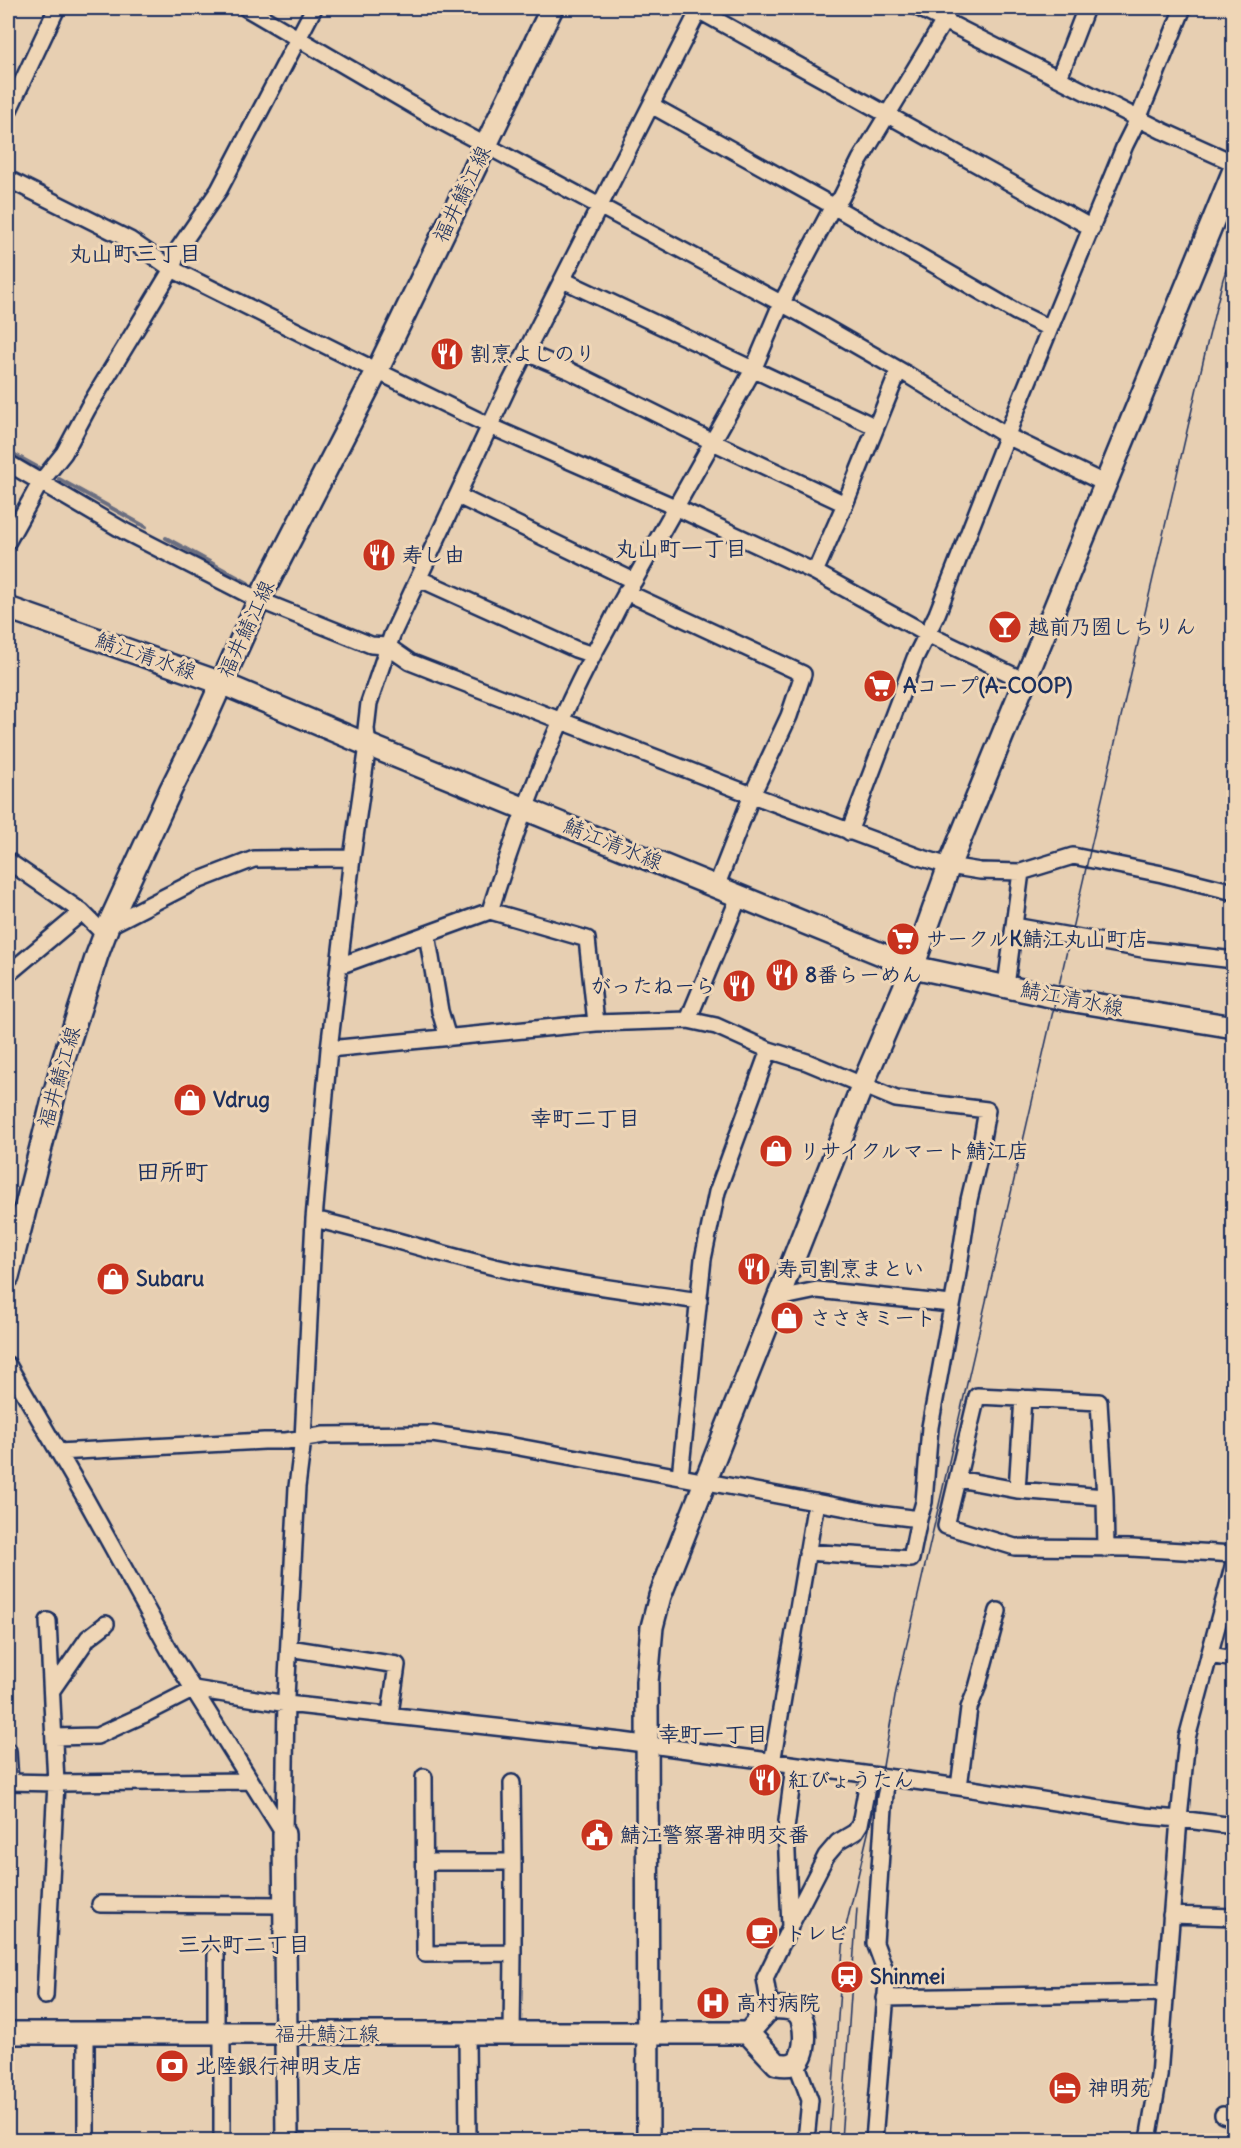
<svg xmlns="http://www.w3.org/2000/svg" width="1241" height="2148" viewBox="0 0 1241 2148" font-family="Delius,'Klee One',sans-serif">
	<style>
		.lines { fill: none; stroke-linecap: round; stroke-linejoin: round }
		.stream { stroke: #6b6e80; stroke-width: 4 }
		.street-casing { stroke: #1b2f5e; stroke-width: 20 }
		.secondary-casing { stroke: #1b2f5e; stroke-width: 26 }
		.street { stroke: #efd6b6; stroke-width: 15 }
		.secondary { stroke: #efd6b6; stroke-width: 21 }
		.tram { stroke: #1b2f5e; stroke-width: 1.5 }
		.labels { text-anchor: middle; stroke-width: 6; stroke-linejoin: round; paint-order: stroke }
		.street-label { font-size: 21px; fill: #1b2f5e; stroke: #efd6b6 }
		.poi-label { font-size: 21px; font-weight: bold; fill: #1b2f5e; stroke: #efd6b6; text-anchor: start }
		.neighbourhood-label { font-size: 22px; font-weight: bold; fill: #1b2f5e; stroke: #efd6b6 }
		.quarter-label { font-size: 24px; font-weight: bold; fill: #1b2f5e; stroke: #efd6b6 }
	</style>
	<rect width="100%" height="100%" fill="#e7cfb2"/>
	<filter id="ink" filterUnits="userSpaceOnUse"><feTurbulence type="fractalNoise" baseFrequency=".0167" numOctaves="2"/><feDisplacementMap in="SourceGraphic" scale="12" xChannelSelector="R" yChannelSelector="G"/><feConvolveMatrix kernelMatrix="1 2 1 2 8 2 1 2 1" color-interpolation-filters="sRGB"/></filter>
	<g filter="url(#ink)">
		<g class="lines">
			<!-- stream -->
			<path class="stream" d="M8 451 39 468
				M59 479 146 527
				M166 538 248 583"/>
			<defs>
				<path id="street" d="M246 8 431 116 807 317 908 375 1007 436 1106 484
					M919 8 1163 131 1234 163
					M698 10 1092 228
					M1059 78 1086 8
					M651 105 833 206 1016 312 1049 328
					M8 112 57 8
					M8 179 130 240 172 269 377 371 490 426 675 507 815 572 927 634 1025 681
					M563 280 876 427
					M527 353 570 371 713 442 845 504
					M8 463 124 531 259 600 371 645 387 646 410 662 752 795 919 857 949 866 980 871 1021 872 1073 856 1162 874 1234 892
					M458 496 634 581
					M8 541 40 483 64 453 88 408 139 324 172 269 179 248 219 190 314 8
					M815 572 845 504 899 370
					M420 579 575 649 593 655
					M626 592 803 674 789 716 752 795 716 887
					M849 832 915 658 937 614 1023 394 1125 145 1138 119 1183 8
					M8 861 82 912 105 935
					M490 911C520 816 556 720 605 633 615 616 622 597 634 581L753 370 781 304 833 206 841 198 860 160 944 21 949 8
					M108 926 192 883 254 859 352 858
					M1014 926 1148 950 1234 960
					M427 934 440 1011 448 1038
					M339 966 490 911 587 939 596 1023
					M8 974 82 912
					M1006 986 1021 872
					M688 1020 739 897
					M314 1219C384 1235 452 1259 522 1273 580 1285 640 1292 699 1301
					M779 1298 817 1290 951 1304
					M8 1365 84 1496 172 1655 284 1834
					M58 1452 264 1441H286L324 1435 432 1434 508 1445 879 1514 919 1519 924 1502 930 1427 957 1279 969 1200 978 1162 987 1110 896 1099 807 1062 769 1050 716 1026 688 1020 596 1023 329 1049
					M680 1476 703 1259 717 1192 769 1050
					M958 1479 1017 1490 1105 1497
					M1017 1490 1023 1398
					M1106 1549 1105 1497 1099 1402 977 1396 946 1526 1015 1547 1131 1548 1234 1554
					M807 1552 911 1559 919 1519
					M289 1648 397 1665 390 1714
					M1209 1655 1234 1659
					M52 1690 88 1638 106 1624
					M54 1737 97 1736 143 1715 194 1689 287 1704 622 1741 959 1787 1145 1816 1179 1819 1234 1826
					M8 1751 10 1782
					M772 1763 816 1502
					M424 1777 425 1954 513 1953 512 2033
					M8 1782 56 1783 250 1781
					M512 1783 513 1862
					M959 1787 969 1708 977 1688 998 1611
					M284 1834 286 1697 297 1487 303 1439 314 1219 329 1049 352 858 368 745 366 729 369 703 392 635 508 387 700 8
					M425 1862H513V1953
					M100 1904 286 1905
					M1171 1915 1234 1917
					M791 1924 826 1856 838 1842 855 1832 860 1824 869 1776
					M216 1955V2034
					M45 1996 56 1783 48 1621
					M885 1998 1165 1993
					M770 2008 765 1978 790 1927 786 1829 794 1766
					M467 2034 468 2140
					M796 2062 810 2100 806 2140
					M1223 2115 1234 2118
					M86 2140V2034
					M222 2140V2034
					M874 2140 887 1982 885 1970 875 1943 886 1778
					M1148 2140 1159 2076 1179 1819 1187 1738 1234 1563"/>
				<path id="secondary" d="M8 608 221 683 368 745 913 967 1069 1000 1234 1027
					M8 1277 62 1064 97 955 108 926 171 789 199 733 259 600 377 371 552 8
					M284 1834 287 2140
					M8 2033H748L777 2064C783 2065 791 2066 796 2062 807 2055 807 2022 798 2013 790 2006 779 2008 770 2008L748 2033
					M648 2140 647 1682 652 1627 660 1596 862 1086 913 967 949 866 1234 170"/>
			</defs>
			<!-- street casing -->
			<use href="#street" class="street-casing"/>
			<!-- secondary casing -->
			<use href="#secondary" class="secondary-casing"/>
			<!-- street -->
			<use href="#street" class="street"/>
			<!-- secondary -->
			<use href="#secondary" class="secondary"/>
			<!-- tram -->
			<path class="tram" d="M829 2140 844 1935 881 1778 896 1691 1208 340 1223 279 1234 247
				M841 2140 857 1908"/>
		</g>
	</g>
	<!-- icons -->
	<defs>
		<symbol id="restaurant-disc" viewBox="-11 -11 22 22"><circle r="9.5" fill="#c8321e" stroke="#efd6b6"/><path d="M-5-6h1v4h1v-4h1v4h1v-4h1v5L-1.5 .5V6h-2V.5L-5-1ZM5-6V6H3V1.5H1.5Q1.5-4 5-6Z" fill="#fff"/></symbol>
		<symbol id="bar-disc" viewBox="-11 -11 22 22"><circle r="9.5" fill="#c8321e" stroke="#efd6b6"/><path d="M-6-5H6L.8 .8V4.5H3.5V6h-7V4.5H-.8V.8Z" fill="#fff"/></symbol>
		<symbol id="supermarket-disc" viewBox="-11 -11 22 22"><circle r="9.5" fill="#c8321e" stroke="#efd6b6"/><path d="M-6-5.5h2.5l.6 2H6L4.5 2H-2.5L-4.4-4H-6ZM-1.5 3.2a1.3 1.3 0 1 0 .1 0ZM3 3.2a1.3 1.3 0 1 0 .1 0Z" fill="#fff"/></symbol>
		<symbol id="shop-disc" viewBox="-11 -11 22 22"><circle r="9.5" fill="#c8321e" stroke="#efd6b6"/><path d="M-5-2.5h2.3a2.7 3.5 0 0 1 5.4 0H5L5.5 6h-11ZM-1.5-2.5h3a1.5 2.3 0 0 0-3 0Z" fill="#fff"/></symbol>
		<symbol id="civic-disc" viewBox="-11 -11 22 22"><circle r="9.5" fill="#c8321e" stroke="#efd6b6"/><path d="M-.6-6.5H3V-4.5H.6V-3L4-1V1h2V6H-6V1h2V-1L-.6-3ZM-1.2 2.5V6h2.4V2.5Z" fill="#fff"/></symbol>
		<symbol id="cafe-disc" viewBox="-11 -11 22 22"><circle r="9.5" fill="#c8321e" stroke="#efd6b6"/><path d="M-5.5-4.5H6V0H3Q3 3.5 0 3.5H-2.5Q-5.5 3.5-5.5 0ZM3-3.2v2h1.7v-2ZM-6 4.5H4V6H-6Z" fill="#fff"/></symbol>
		<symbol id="station-disc" viewBox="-11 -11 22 22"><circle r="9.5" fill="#c8321e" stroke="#efd6b6"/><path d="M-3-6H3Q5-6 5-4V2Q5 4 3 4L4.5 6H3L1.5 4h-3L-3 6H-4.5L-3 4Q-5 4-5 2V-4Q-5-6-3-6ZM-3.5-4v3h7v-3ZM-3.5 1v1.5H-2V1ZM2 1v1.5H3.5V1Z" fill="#fff"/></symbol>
		<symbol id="hospital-disc" viewBox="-11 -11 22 22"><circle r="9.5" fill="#c8321e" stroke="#efd6b6"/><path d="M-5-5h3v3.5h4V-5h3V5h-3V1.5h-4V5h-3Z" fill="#fff"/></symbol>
		<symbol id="bank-disc" viewBox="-11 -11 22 22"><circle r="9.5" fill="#c8321e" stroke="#efd6b6"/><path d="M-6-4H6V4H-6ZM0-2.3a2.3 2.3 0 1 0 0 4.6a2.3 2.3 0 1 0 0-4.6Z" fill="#fff"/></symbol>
		<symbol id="hotel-disc" viewBox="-11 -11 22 22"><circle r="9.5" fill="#c8321e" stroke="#efd6b6"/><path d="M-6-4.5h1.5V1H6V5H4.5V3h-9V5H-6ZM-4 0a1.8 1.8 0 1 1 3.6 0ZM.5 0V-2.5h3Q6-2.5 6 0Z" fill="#fff"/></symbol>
	</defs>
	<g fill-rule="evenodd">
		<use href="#restaurant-disc" x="428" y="335" width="38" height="38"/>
		<use href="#restaurant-disc" x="360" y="536" width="38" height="38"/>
		<use href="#bar-disc" x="986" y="608" width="38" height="38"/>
		<use href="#supermarket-disc" x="861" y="667" width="38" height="38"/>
		<use href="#supermarket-disc" x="884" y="920" width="38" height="38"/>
		<use href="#restaurant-disc" x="763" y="956" width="38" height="38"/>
		<use href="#restaurant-disc" x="720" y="967" width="38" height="38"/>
		<use href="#shop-disc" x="171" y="1081" width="38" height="38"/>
		<use href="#shop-disc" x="757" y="1132" width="38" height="38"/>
		<use href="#restaurant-disc" x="735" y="1250" width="38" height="38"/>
		<use href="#shop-disc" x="94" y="1260" width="38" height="38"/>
		<use href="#shop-disc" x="768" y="1299" width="38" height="38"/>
		<use href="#restaurant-disc" x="746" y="1761" width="38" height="38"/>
		<use href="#civic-disc" x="578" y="1816" width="38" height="38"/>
		<use href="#cafe-disc" x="743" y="1914" width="38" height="38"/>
		<use href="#station-disc" x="828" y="1958" width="38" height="38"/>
		<use href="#hospital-disc" x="694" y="1984" width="38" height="38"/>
		<use href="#bank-disc" x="153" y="2047" width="38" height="38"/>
		<use href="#hotel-disc" x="1046" y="2069" width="38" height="38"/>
	</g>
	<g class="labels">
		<!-- street labels -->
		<g class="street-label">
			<text transform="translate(462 194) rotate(-64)" y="7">福井鯖江線</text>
			<text transform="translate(246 629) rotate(-65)" y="7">福井鯖江線</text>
			<text transform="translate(146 656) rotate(19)" y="7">鯖江清水線</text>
			<text transform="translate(613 844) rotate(22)" y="7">鯖江清水線</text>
			<text transform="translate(1072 999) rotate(11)" y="7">鯖江清水線</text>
			<text transform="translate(59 1077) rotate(-74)" y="7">福井鯖江線</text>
			<text x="327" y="2041">福井鯖江線</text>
		</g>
		<!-- poi labels -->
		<g class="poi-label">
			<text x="470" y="361">割烹よしのり</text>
			<text x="402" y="562">寿し由</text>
			<text x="1028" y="634">越前乃圀しちりん</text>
			<text x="903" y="693">Aコープ(A-COOP)</text>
			<text x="926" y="946">サークルK鯖江丸山町店</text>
			<text x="805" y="982">8番らーめん</text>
			<text x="716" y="993" text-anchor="end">がったねーら</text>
			<text x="213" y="1107">Vdrug</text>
			<text x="799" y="1158">リサイクルマート鯖江店</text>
			<text x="777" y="1276">寿司割烹まとい</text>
			<text x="136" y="1286">Subaru</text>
			<text x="810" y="1325">ささきミート</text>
			<text x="788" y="1787">紅びょうたん</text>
			<text x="620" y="1842">鯖江警察署神明交番</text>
			<text x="785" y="1940">トレビ</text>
			<text x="870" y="1984">Shinmei</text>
			<text x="736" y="2010">高村病院</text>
			<text x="195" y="2073">北陸銀行神明支店</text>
			<text x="1088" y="2095">神明苑</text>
		</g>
		<!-- neighbourhood labels -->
		<g class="neighbourhood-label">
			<text x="135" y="261">丸山町三丁目</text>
			<text x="681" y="556">丸山町一丁目</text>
			<text x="585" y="1126">幸町二丁目</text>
			<text x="713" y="1742">幸町一丁目</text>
			<text x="244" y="1952">三六町二丁目</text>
		</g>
		<!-- quarter labels -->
		<g class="quarter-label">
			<text x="172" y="1180">田所町</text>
		</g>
	</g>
	<!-- margin -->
	<rect width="1241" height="2148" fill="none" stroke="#efd6b6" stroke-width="30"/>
	<rect x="15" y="15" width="1211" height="2118" fill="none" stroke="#1b2f5e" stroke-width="2" filter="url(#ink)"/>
</svg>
